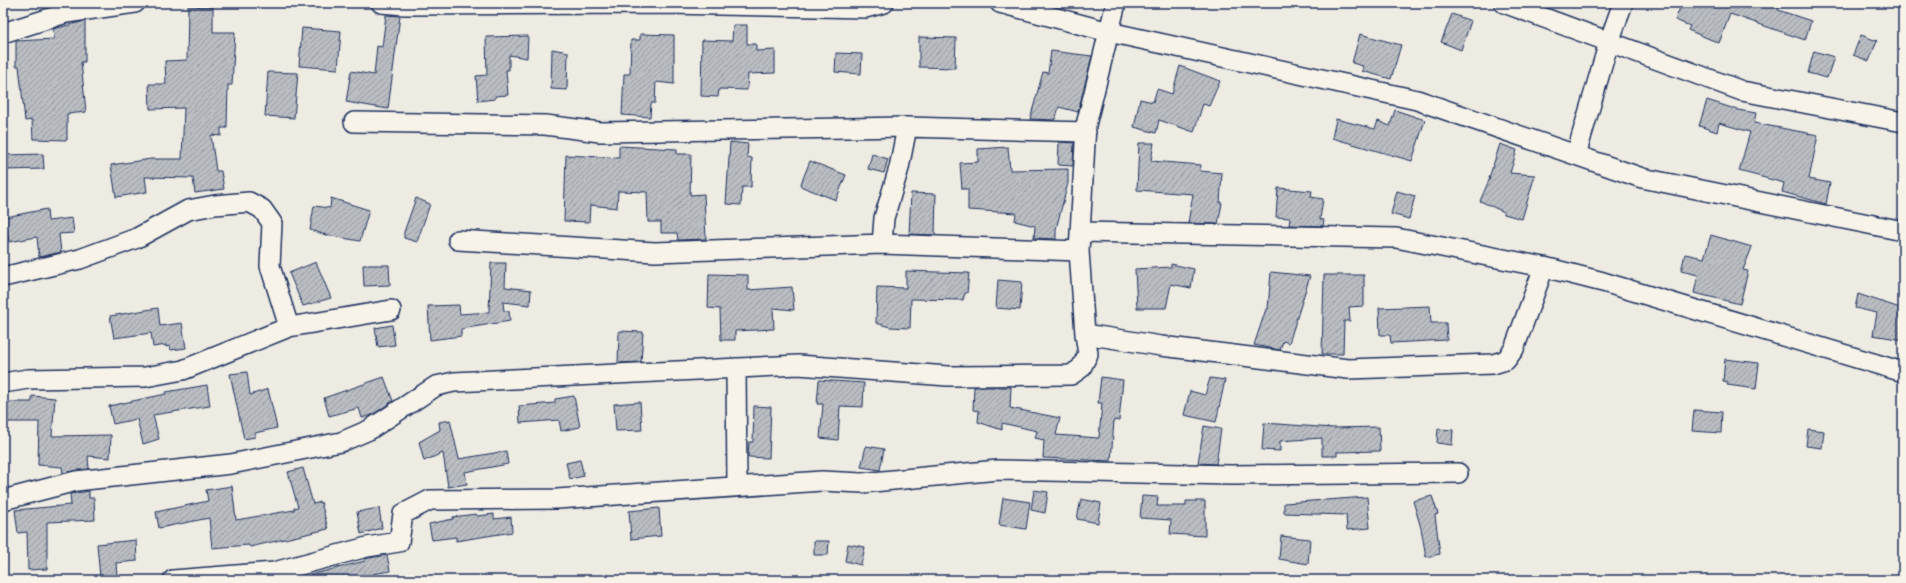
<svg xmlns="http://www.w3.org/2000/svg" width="1906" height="583" viewBox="0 0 1906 583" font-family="'Patrick Hand',sans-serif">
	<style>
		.building { fill: url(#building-hatch); stroke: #1b2f5e }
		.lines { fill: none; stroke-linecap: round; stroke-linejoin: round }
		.minor-casing { stroke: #1b2f5e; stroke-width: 22 }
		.minor { stroke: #f7f3e8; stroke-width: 19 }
	</style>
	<defs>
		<pattern id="building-hatch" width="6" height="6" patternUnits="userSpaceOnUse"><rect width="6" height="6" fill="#babdc2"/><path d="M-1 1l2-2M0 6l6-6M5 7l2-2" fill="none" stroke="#969aa1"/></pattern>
	</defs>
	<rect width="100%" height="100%" fill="#eeebe2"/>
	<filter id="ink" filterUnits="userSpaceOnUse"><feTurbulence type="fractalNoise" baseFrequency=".025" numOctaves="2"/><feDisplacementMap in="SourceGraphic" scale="8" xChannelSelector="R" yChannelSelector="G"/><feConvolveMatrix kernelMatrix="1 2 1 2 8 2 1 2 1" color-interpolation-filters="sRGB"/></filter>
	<g filter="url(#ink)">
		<!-- building -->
		<path class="building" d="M1682 3H1780L1778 10 1811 21 1805 40 1730 14 1719 43 1688 30 1690 26 1675 20Z
			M188 6 213 7V32H235L232 85H228L227 128H221V136L211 135 216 171H221L224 189 195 193 193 178 145 177 147 192 116 197 111 165 151 159H182L184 108 150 109 149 84H166L165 61 187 60Z
			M1452 14 1471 21 1461 50 1441 42Z
			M386 15 400 16 388 109 346 102 351 71 374 75 377 46 382 47Z
			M85 21V62H81L86 112 67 114V140L33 139 32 120 25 121 19 66H16V41L54 39 53 29Z
			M733 25H747V44H756V51L775 50V73L748 74 747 90 719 89 718 97 701 96 702 40 732 41Z
			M302 28 341 31 338 69 299 66Z
			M640 34 674 35V84L656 82 655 103H651L650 117 622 115 624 74H630L631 40H640Z
			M1360 34 1401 45 1391 79 1362 71 1363 66 1352 63Z
			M1861 35 1877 41 1869 61 1853 55Z
			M528 36 527 58 509 55V70H506L508 95 495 96V99L478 101 476 76 487 75 486 37Z
			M919 37 956 38 955 68 919 67Z
			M552 49 568 52 567 90 551 89Z
			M1051 51 1092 56 1078 112 1059 107 1055 120 1030 119 1043 72 1048 73Z
			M1814 51 1834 57 1827 78 1808 73Z
			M836 53 862 54 861 74 835 72Z
			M1180 66 1220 81 1209 106 1203 104 1194 132 1159 120 1156 133 1134 127 1140 99 1153 102 1157 89 1172 94Z
			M268 72 298 73 294 118 265 116Z
			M1707 100 1738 110 1756 113 1754 123 1818 135 1809 179 1830 183 1826 204 1782 192 1784 183 1739 171 1750 132 1719 123 1717 132 1699 126Z
			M1395 110 1425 120 1412 161 1332 138 1336 119 1375 129 1378 121 1390 126Z
			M730 142 748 144 747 157 752 158 751 187H742L741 205 726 204Z
			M1059 142 1074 143 1073 166 1058 165Z
			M1139 143H1154L1151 161 1201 165 1200 171 1222 173 1220 203H1222L1218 224 1188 223 1193 194 1137 190Z
			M1500 144 1517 150 1510 173 1535 175 1522 219 1504 214V212L1480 201 1490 178H1489Z
			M619 146 677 149V154H691L690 195 704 194 706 239 678 240 677 233H661V222H648L647 192 618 191 617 208 590 205 589 222 564 221 566 155 619 158Z
			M1008 147 1010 170 1068 169V183L1056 229V239L1034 238 1035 226 1015 221 1016 213 968 210V189H962L960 163 978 162V149Z
			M43 154 44 169 6 170 5 155Z
			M872 154 888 159 884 173 868 169Z
			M810 161 846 175 836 200 800 186Z
			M1278 188 1312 191 1311 197 1323 199 1320 219 1324 220 1323 226 1289 225 1290 218 1276 217Z
			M1397 191 1415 196 1409 219 1391 214Z
			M911 193 936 194 935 235 909 234Z
			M331 198 369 210 360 241 326 235 310 230 314 206 330 208Z
			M416 198 430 204 417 242 404 238V232Z
			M47 209 48 221 72 218 74 233 59 234 61 252 39 257 37 237 9 242 5 217Z
			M1711 235 1752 247 1743 270 1748 271 1740 304 1694 293 1698 275 1681 271 1685 254 1704 258Z
			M316 262 331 298 303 306 289 273Z
			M491 263H506L505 287 531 290 530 305 503 302 504 311H509L510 321 461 329V336L430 340 428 306 459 305 460 314 489 312Z
			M1171 264 1194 269 1191 288 1171 284 1166 308H1137L1135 269 1171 267Z
			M363 265H389L390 285 364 286Z
			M906 271 969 273 967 293H965L963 300 911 299 910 328 890 327 876 323 877 287 906 288Z
			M1271 272 1310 276 1289 343 1283 341 1280 350 1254 345 1266 309H1268Z
			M709 274 748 275V290L792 287 794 310 773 308 774 329 735 331V340H721L720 309 708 308Z
			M1324 275H1364V306L1349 307 1350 321H1344L1343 354H1322Z
			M998 280 1022 282 1020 310 996 308Z
			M1858 294 1903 309V340L1873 335 1877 313 1855 308Z
			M1430 306 1431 323H1446L1447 340 1391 343 1390 335H1380L1379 308Z
			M158 308 160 326 182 323 186 348 171 350 170 346 166 347V345L153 347 151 333 114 338 110 316Z
			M392 325 395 345 378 347 375 328Z
			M619 331 643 332 641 362 618 363Z
			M1725 359 1759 363 1756 389 1727 385 1728 382 1723 381Z
			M247 372 250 395 268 389 277 428 255 433V437L244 439 230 374Z
			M384 377 393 401 372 415 362 418 359 408 329 416 324 398Z
			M1101 377 1123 380 1119 421 1114 420 1111 461 1043 458 1044 440 1035 438 1037 431 1002 423V430L978 422 979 411 973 410 974 387H1011L1010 408 1060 418 1056 435 1099 438 1102 403H1098Z
			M1210 378 1225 380 1216 422 1184 415 1190 391 1205 395Z
			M819 380 864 383 863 407 840 406 838 440 820 438 823 404H817Z
			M207 385 210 406 153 415 159 439 143 444 137 419 113 424 109 406 166 394V392Z
			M32 396 55 398 52 436 111 435 110 458 88 456 89 469 63 473 62 467 38 465 39 422H5V402H32Z
			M574 396 580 427 561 431 559 420 520 423 519 406 555 403V399Z
			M640 402 642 430 616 431 614 404Z
			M754 406 771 407 769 458 748 457 749 442H753Z
			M1694 410 1722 412 1721 433 1692 431Z
			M450 420 459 459 506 451 508 464 465 472 467 484 448 487 443 453 424 461 419 442 440 430 439 422Z
			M1264 423 1333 428 1379 427 1380 451 1337 452V456H1322V438L1280 441V451L1262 450Z
			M1204 426 1221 429 1216 464 1198 463Z
			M1438 429 1453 430 1452 445 1437 443Z
			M1808 429 1824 431 1822 448 1806 446Z
			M866 446 884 449 880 470 861 467Z
			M580 460 584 476 570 479 566 463Z
			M303 468 313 504 321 502 328 529 250 547 249 545 212 548 209 518 159 528 156 512 208 501 206 490 232 486 236 520 294 510V508L298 507 288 472Z
			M1034 490 1048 492 1045 513 1031 510Z
			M89 491V498H94L95 520 47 522V569L28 570 27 532 18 533 15 510 71 505 70 494Z
			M1142 496 1158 497 1157 506H1186V501H1205V536L1170 534 1171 520 1140 518Z
			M1432 496 1438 514 1435 515 1440 554 1426 557 1421 528 1413 501Z
			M1367 497 1370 528 1347 530 1346 515 1284 513V503Z
			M1003 498 1030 502 1026 529 999 525Z
			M1081 499 1101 503 1098 523 1077 519Z
			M379 508 382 528 361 534 357 512Z
			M659 508 661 536 631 539 629 511Z
			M476 514 477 516 494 514V519L511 517 512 532 456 541V537L432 540 429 524 453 519V517Z
			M1281 536 1310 539 1308 564 1279 559Z
			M136 540 137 561 116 563 117 575 100 577 97 544Z
			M814 541H829L828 555H814Z
			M848 544 865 547 861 565 845 561Z
			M387 555 390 571 373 574 375 580H311L310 575 365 561V559L369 558Z"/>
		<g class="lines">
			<defs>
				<path id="minor" d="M381 3 404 5 667 4 865 8 884 3
					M1000 3 1109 32 1417 100 1642 178 1903 231
					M1504 3 1742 91 1903 122
					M3 33 66 13 135 3
					M354 122 545 125 600 132 907 127 1086 132
					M1576 155 1609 42 1623 3
					M1080 232 1396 238 1544 267 1603 282 1903 372
					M458 240 655 252 882 244 1079 251
					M882 244 884 218 899 168 907 127
					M3 277 80 259 137 238 188 210 215 205 249 202 262 209 272 223 270 266 289 327
					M1085 334 1161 346 1348 369 1493 364 1506 360 1514 349 1544 267
					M736 368 737 486
					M3 383 28 379 145 377 183 370 289 327 391 310
					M3 500 76 481 231 464 341 442 369 430 436 386 454 382 798 365 948 376 1071 375 1081 368 1088 354 1085 334 1079 251 1086 125 1116 3
					M173 580 274 572 367 547 399 542 403 514 430 500 557 499 822 481 862 483 998 470 1231 475 1458 473"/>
			</defs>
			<!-- minor casing -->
			<use href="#minor" class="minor-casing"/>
			<!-- minor -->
			<use href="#minor" class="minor"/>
		</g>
	</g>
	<!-- margin -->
	<rect width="1906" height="583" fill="none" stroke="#f7f3e8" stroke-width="16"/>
	<rect x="8" y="8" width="1890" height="567" fill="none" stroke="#1b2f5e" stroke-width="1.5" filter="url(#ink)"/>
</svg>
